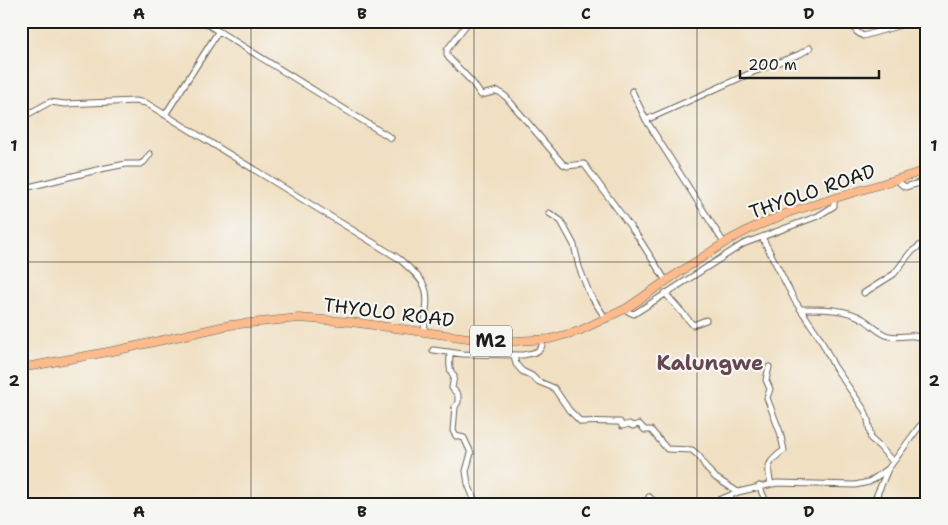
<svg xmlns="http://www.w3.org/2000/svg" width="948" height="525" viewBox="0 0 948 525" font-family="'Shantell Sans',sans-serif">
	<style>
		.lines { fill: none; stroke-linecap: round; stroke-linejoin: round }
		.minor-casing { stroke: #666056; stroke-width: 7 }
		.highway-casing { stroke: #666056; stroke-width: 9 }
		.minor { stroke: #fff; stroke-width: 5 }
		.highway { stroke: #fbbb8d; stroke-width: 8 }
		.grid { fill: none; stroke: #1c1c1c; stroke-width: 1; stroke-opacity: 0.55 }
		.labels { text-anchor: middle; stroke-width: 4.5; stroke-linejoin: round; paint-order: stroke }
		.shield { fill: #f6f6f2; stroke: #5d5d5c; stroke-width: 1 }
		.shield-label { font-size: 18px; font-weight: bold; fill: #1c1c1c }
		.street-label { font-size: 19px; fill: #1c1c1c; stroke: #f6f6f2 }
		.quarter-label { font-size: 21px; font-weight: bold; fill: #644652; stroke: #f6f6f2 }
		.neatline { fill: none; stroke: #1c1c1c; stroke-width: 2 }
		.grid-label { font-size: 16px; text-anchor: middle; font-weight: bold; fill: #1c1c1c }
	</style>
	<rect width="100%" height="100%" fill="#f6f6f2"/>
	<filter id="ink" filterUnits="userSpaceOnUse"><feTurbulence type="fractalNoise" baseFrequency=".02" numOctaves="2"/><feDisplacementMap in="SourceGraphic" scale="10" xChannelSelector="R" yChannelSelector="G"/><feConvolveMatrix kernelMatrix="1 2 1 2 8 2 1 2 1" color-interpolation-filters="sRGB"/></filter>
	<filter id="wash" filterUnits="userSpaceOnUse"><feTurbulence type="fractalNoise" baseFrequency=".0096" numOctaves="4" result="noise"/><feDisplacementMap in="SourceGraphic" scale="20" xChannelSelector="R" yChannelSelector="G"/><feGaussianBlur stdDeviation="1.12" result="paint"/><feColorMatrix in="noise" values="0 0 0 0 0 0 0 0 0 0 0 0 0 0 0 0 0 1.4 0 .05"/><feComposite in="paint" operator="in"/></filter>
	<g filter="url(#wash)">
		<rect width="100%" height="100%" fill="#f0dfc1"/>
	</g>
	<g filter="url(#ink)">
		<g class="lines">
			<defs>
				<path id="minor" d="M202 21 391 138
					M469 21 447 50V55L449 58 472 82 481 95 498 91 506 97 563 164 567 166 584 164 638 237 666 281
					M850 21 857 32 863 36 915 21
					M21 23 27 21
					M632 91 646 120 724 243
					M165 115 218 32
					M21 118 50 102 65 104 135 101 146 103 398 258C433 288 428 288 424 332
					M646 120 751 73 800 54 810 48
					M898 179 900 183 905 187 927 181
					M21 189 101 169 126 164H140L144 162 150 154
					M549 213 561 221 574 245 579 267 589 293 606 319
					M762 237 795 301 820 338 834 366 865 411 868 420 871 439 880 447 893 462
					M665 293 693 325 706 320
					M864 293 894 274 910 253 922 244 927 237
					M627 308 629 312 634 314 743 244 818 216 834 206V198
					M801 309C821 309 846 308 863 319 872 324 879 334 889 336 905 339 911 331 927 341
					M433 350 463 354 523 355C533 353 544 352 542 340
					M450 352C450 361 448 370 454 376L452 388 458 395V402L455 407 453 431 456 436 464 438 471 453 466 471 468 484 476 504
					M514 355 516 364 522 371 532 376 537 381 554 388 569 410 581 422C595 421 607 422 620 422L622 426 629 424 633 426 639 424 645 430H651L667 449 692 450 699 456 707 469 716 478 738 492
					M769 367 766 380 770 389 767 398 780 432 784 450C768 462 766 465 771 484
					M759 486 767 504
					M649 497 658 504
					M710 504 738 492 777 483 855 485 869 482 888 469
					M873 504 888 469 919 427 927 419"/>
				<path id="highway" d="M21 368 118 350 230 325 299 318 351 322 497 342 550 339 579 331 627 308 666 281 729 240 752 228 790 212 927 170"/>
			</defs>
			<!-- minor casing -->
			<use href="#minor" class="minor-casing"/>
			<!-- highway casing -->
			<use href="#highway" class="highway-casing"/>
			<!-- minor -->
			<use href="#minor" class="minor"/>
			<!-- highway -->
			<use href="#highway" class="highway"/>
		</g>
	</g>
	<!-- grid -->
	<path class="grid" d="M251 21V504M474 21V504M697 21V504M21 262H927"/>
	<g class="labels">
		<!-- shield labels -->
		<rect class="shield" x="470" y="325.5" width="42" height="31" rx="4"/>
		<g class="shield-label">
			<text x="491" y="347">M2</text>
		</g>
		<!-- street labels -->
		<g class="street-label">
			<text transform="translate(812 191) rotate(-19)" y="7">THYOLO ROAD</text>
			<text transform="translate(389 312) rotate(7)" y="7">THYOLO ROAD</text>
		</g>
		<!-- quarter labels -->
		<g class="quarter-label">
			<text x="710" y="370">Kalungwe</text>
		</g>
	</g>
	<!-- margin -->
	<rect width="948" height="525" fill="none" stroke="#f6f6f2" stroke-width="55"/>
	<!-- scale -->
	<path d="M740 70v8h139v-8" fill="none" stroke="#1c1c1c" stroke-width="2.5"/>
	<text x="748" y="70" font-size="15" fill="#1c1c1c" stroke="#f6f6f2" stroke-width="4" paint-order="stroke">200 m</text>
	<rect x="28" y="28" width="892" height="470" class="neatline"/>
	<g class="grid-label">
		<text x="139" y="19">A</text>
		<text x="362" y="19">B</text>
		<text x="586" y="19">C</text>
		<text x="809" y="19">D</text>
		<text x="14" y="151">1</text>
		<text x="934" y="151">1</text>
		<text x="14" y="386">2</text>
		<text x="934" y="386">2</text>
		<text x="139" y="517">A</text>
		<text x="362" y="517">B</text>
		<text x="586" y="517">C</text>
		<text x="809" y="517">D</text>
	</g>
</svg>
